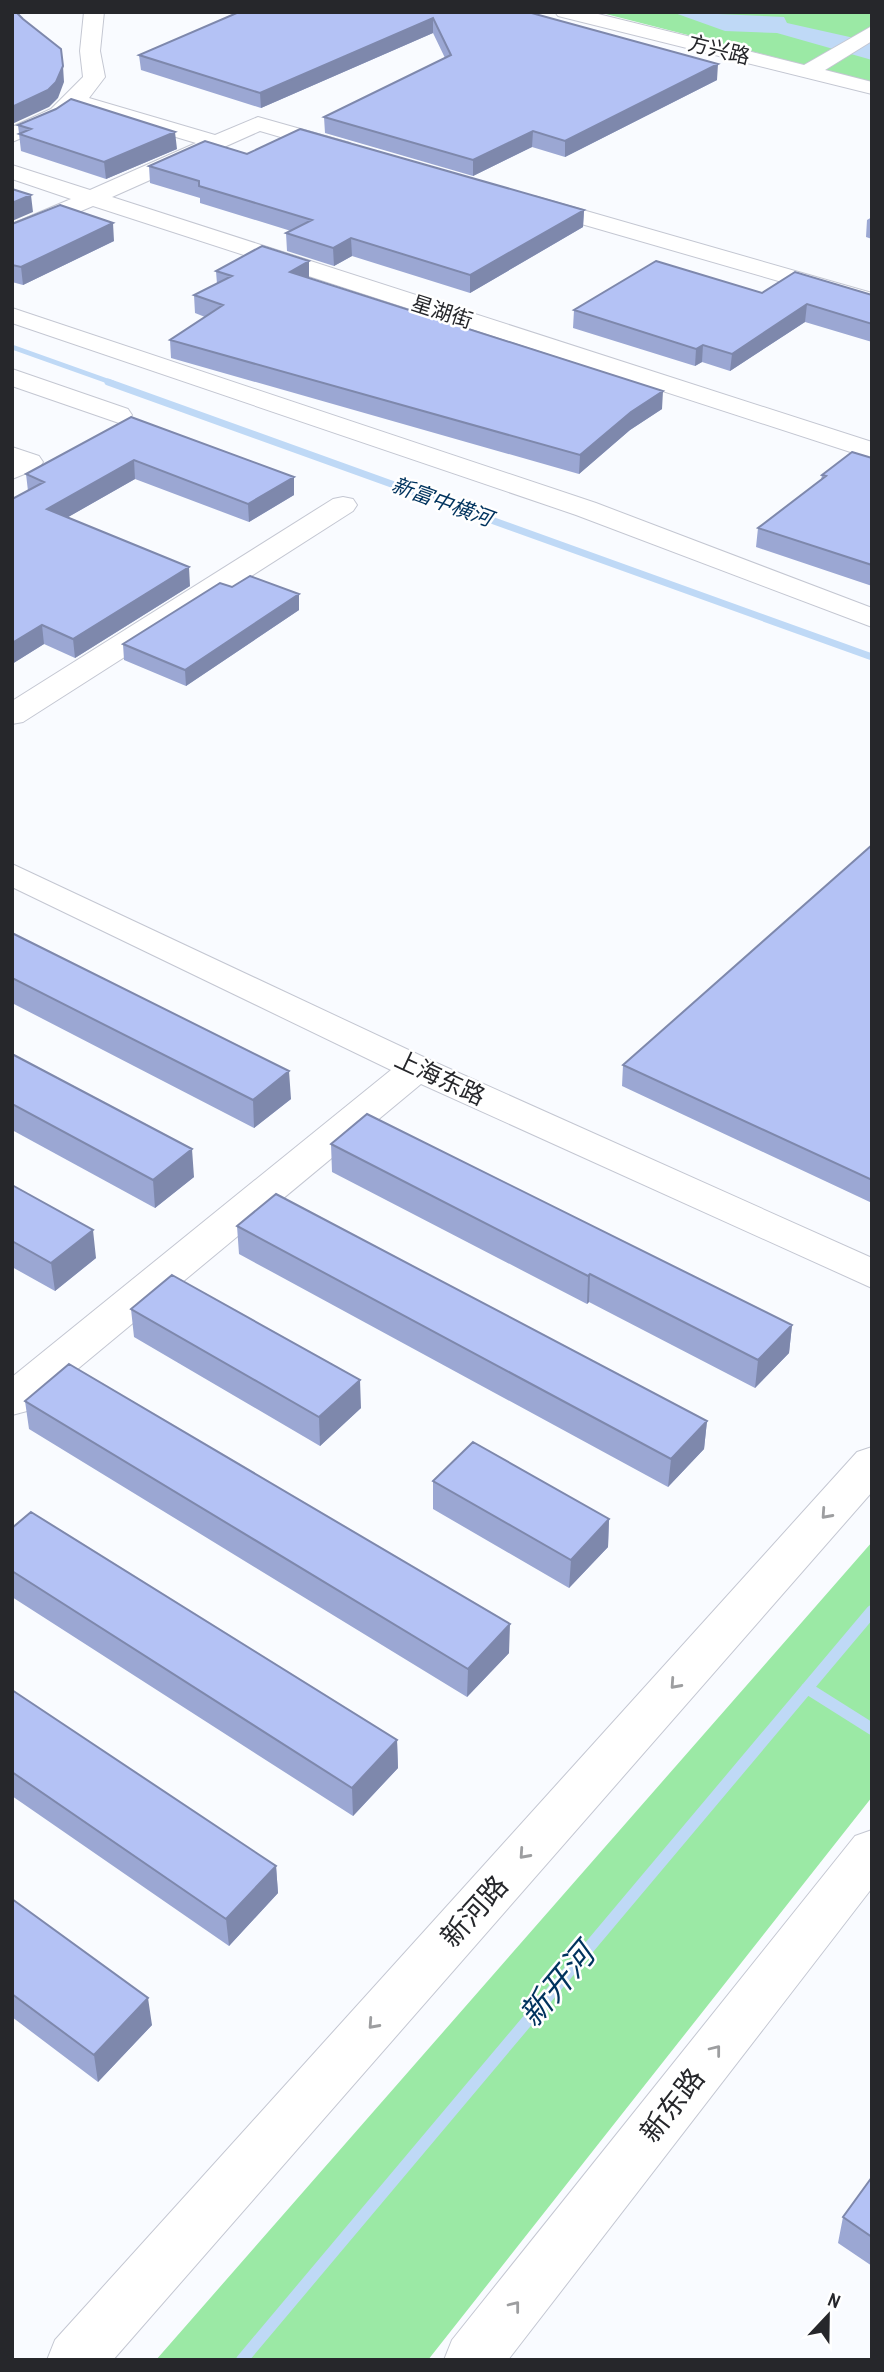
<svg xmlns="http://www.w3.org/2000/svg" width="884" height="2372" viewBox="0 0 884 2372" font-family="'Archivo Narrow','Noto Sans SC',sans-serif">
	<style>
		.green { fill: #9be9a5 }
		.water { fill: #bfd9f6 }
		.lines { fill: none; stroke-linecap: round; stroke-linejoin: round }
		.stream-far2 { stroke: #bfd9f6; stroke-width: 5 }
		.stream-far1 { stroke: #bfd9f6; stroke-width: 7 }
		.stream { stroke: #bfd9f6; stroke-width: 12 }
		.minor-casing { stroke: #c4c7d2; stroke-width: 2 }
		.minor { fill: #fff; fill-rule: evenodd }
		.wall { fill: #9ba7d3 }
		.shaded-wall { fill: #7e88ac }
		.building { fill: #b4c2f5; stroke: #7e88ac; stroke-width: 2 }
		.oneway { stroke: #9d9ea0 }
		.labels { text-anchor: middle; stroke-width: 5; stroke-linejoin: round; paint-order: stroke }
		.far-street-label { font-size: 21px; fill: #26272b; stroke: #fff }
		.far-water-label { font-size: 21px; font-style: italic; fill: #00335e; stroke: #fff }
		.street-label { font-size: 24px; fill: #26272b; stroke: #fff }
		.near-street-label { font-size: 28px; fill: #26272b; stroke: #fff }
		.near-water-label { font-size: 32px; font-style: italic; fill: #00335e; stroke: #fff }
	</style>
	<rect width="100%" height="100%" fill="#f9fbff"/>
	<!-- green -->
	<path class="green" d="M598 12H872V82Z
		M872 1542V1797L428 2360H156Z"/>
	<!-- water -->
	<path class="water" d="M672 12 784 17 787 23 872 42V60L777 33 725 31Z"/>
	<g class="lines">
		<!-- stream-far2 -->
		<path class="stream-far2" d="M12 347 113 383"/>
		<!-- stream-far1 -->
		<path class="stream-far1" d="M108 382 872 657"/>
		<!-- stream -->
		<path class="stream" d="M807 1688 872 1729
			M242 2360 872 1611"/>
		<defs>
			<path id="minor" d="M84 12H104L100 51 105 77 89 98 215 135 258 117 350 143 353 148 342 155 260 131 112 197 872 442V459L93 206 12 240V224L71 199 12 179V165L90 190 196 143 78 108 57 123 12 142V127L51 109 83 77 80 51Z
				M555 12H590L804 65 872 26V41L825 70 872 82V94L558 16Z
				M534 196 872 293V308L526 208 522 203 526 198Z
				M12 308 596 503 872 608V627L576 515 12 323Z
				M12 369 128 409 132 415 128 421 119 423 12 386Z
				M12 447 39 456 43 462 39 468 12 479Z
				M343 497 353 499 357 505 353 511 23 722 12 724V701L333 499Z
				M12 864 430 1060 872 1258V1288L421 1084 27 1411 12 1415V1377L391 1070 12 887Z
				M872 1447V1492L113 2360H47L55 2340 857 1452Z
				M872 1830V1888L508 2360H444L452 2340 855 1836Z"/>
		</defs>
		<!-- minor casing -->
		<use href="#minor" class="minor-casing"/>
		<!-- minor -->
		<use href="#minor" class="minor"/>
	</g>
	<!-- wall -->
	<path class="wall" d="M239 12H528L717 80 565 157 532 147 473 176 325 133 324 117 445 58 433 33 261 108 141 70 139 55Z
		M18 125 177 149 106 179 21 151Z
		M247 154 584 210 583 227 470 293 352 256 334 266 287 251 286 233 291 231 200 203V198L150 183 149 166Z
		M872 217V239L866 237 867 220Z
		M12 224 114 241 23 285 12 282Z
		M309 261V278L662 409 630 430 579 474 171 358 170 340 205 317 195 313 194 295 217 284 216 271Z
		M762 293 872 295V342L805 322 730 371 702 362 695 366 573 328 574 310Z
		M131 417 294 495 249 522 135 479 68 517 190 586 75 658 44 644 12 664 28 491 26 474Z
		M872 458V586L756 547 758 528 821 480 822 475Z
		M232 587 299 610 186 686 124 660 123 644Z
		M872 845V1203L622 1086 623 1065Z
		M12 933 291 1099 254 1128 12 1003Z
		M12 1054 194 1177 155 1208 12 1130Z
		M331 1144 792 1325 789 1353 755 1388 589 1302 587 1304 332 1172Z
		M12 1185 96 1258 55 1291 12 1267Z
		M237 1226 707 1421 704 1449 668 1487 239 1254Z
		M131 1309 361 1408 320 1446 134 1337Z
		M25 1401 509 1653 467 1697 29 1429Z
		M433 1481 609 1519 608 1547 569 1588 433 1509Z
		M12 1528 397 1740 398 1768 353 1816 12 1597Z
		M12 1690 276 1866 278 1893 229 1946 12 1796Z
		M12 1899 152 2025 98 2082 12 2017Z
		M872 2177V2266L838 2243 843 2217Z"/>
	<!-- shaded-wall -->
	<path class="shaded-wall" d="M433 18V33L261 108 260 93Z
		M718 64 717 80 565 157V141Z
		M63 66 64 82 58 98 49 107 12 124V107Z
		M533 131 532 147 473 176V160Z
		M175 132 177 149 106 179 104 162Z
		M31 195 33 212 12 221V203Z
		M584 210 583 227 470 293V275Z
		M113 223 114 241 23 285 21 267Z
		M351 238 352 256 334 266 333 248Z
		M309 261V279L290 272Z
		M807 304 805 322 730 371 732 354Z
		M703 345 702 362 695 366 696 349Z
		M663 391 662 409 630 430 579 474 580 455 631 412Z
		M134 460 135 479 49 528 47 509Z
		M294 477V495L249 522 248 504Z
		M189 567 190 586 75 658 73 639Z
		M299 594V610L186 686 185 670Z
		M42 625 44 644 12 664V643Z
		M289 1071 291 1099 254 1128 253 1100Z
		M192 1149 194 1177 155 1208 153 1180Z
		M93 1230 96 1258 55 1291 51 1263Z
		M590 1274 589 1302 587 1304 588 1276Z
		M792 1325 789 1353 755 1388 758 1360Z
		M360 1380 361 1408 320 1446 319 1417Z
		M707 1421 704 1449 668 1487 671 1459Z
		M609 1519 608 1547 569 1588 571 1560Z
		M510 1624 509 1653 467 1697 468 1669Z
		M397 1740 398 1768 353 1816 352 1788Z
		M276 1866 278 1893 229 1946 226 1919Z
		M148 1998 152 2025 98 2082 94 2055Z"/>
	<!-- building -->
	<path class="building" d="M12 12H16L23 19 61 49 63 66 56 82 48 90 12 107Z
		M239 12H528L718 64 565 141 533 131 473 160 324 117 451 55 433 18 260 93 139 55Z
		M71 99 175 132 104 162 19 134 31 129 18 125 56 109Z
		M300 129 584 210 470 275 351 238 333 248 286 233 312 220 199 186V181L149 166 205 141 247 154Z
		M12 189 31 195 12 203Z
		M60 205 113 223 21 267 12 265V224Z
		M262 246 309 261 290 272 663 391 631 412 580 455 170 340 223 305 194 295 232 276 216 271Z
		M656 261 762 293 795 272 872 295V324L807 304 732 354 703 345 696 349 574 310Z
		M131 417 294 477 248 504 134 460 47 509 189 567 73 639 42 625 12 643V499L44 482 26 474Z
		M852 452 872 458V565L758 528 826 476 822 475Z
		M250 576 299 594 185 670 123 644 220 583 232 587Z
		M872 845V1180L623 1065Z
		M12 933 289 1071 253 1100 12 978Z
		M12 1054 192 1149 153 1180 12 1104Z
		M367 1114 792 1325 758 1360 590 1274 588 1276 331 1144Z
		M12 1185 93 1230 51 1263 12 1241Z
		M276 1194 707 1421 671 1459 237 1226Z
		M172 1275 360 1380 319 1417 131 1309Z
		M69 1364 510 1624 468 1669 25 1401Z
		M473 1442 609 1519 571 1560 433 1481Z
		M31 1512 397 1740 352 1788 12 1571V1528Z
		M12 1690 276 1866 226 1919 12 1772Z
		M12 1899 148 1998 94 2055 12 1994Z
		M872 2177V2237L843 2217Z"/>
	<!-- one-way arrows -->
	<defs><path id="oneway-chevron" d="M-2-3.5L2.5 0L-2 3.5" fill="none" stroke-width="1.6" stroke-linecap="round" stroke-linejoin="round" transform="scale(1.75)"/></defs>
	<g class="oneway">
		<use href="#oneway-chevron" transform="translate(826 1514) rotate(132)"/>
		<use href="#oneway-chevron" transform="translate(675 1684) rotate(132)"/>
		<use href="#oneway-chevron" transform="translate(524 1854) rotate(132)"/>
		<use href="#oneway-chevron" transform="translate(373 2024) rotate(132)"/>
		<use href="#oneway-chevron" transform="translate(716 2050) rotate(-52)"/>
		<use href="#oneway-chevron" transform="translate(515 2306) rotate(-52)"/>
	</g>
	<g class="labels">
		<!-- far-street labels -->
		<g class="far-street-label">
			<text transform="translate(719 50) rotate(14)" y="7">方兴路</text>
			<text transform="translate(442 312) rotate(18)" y="7">星湖街</text>
		</g>
		<!-- far-water labels -->
		<g class="far-water-label">
			<text transform="translate(442 502) rotate(20)" y="7">新富中横河</text>
		</g>
		<!-- street labels -->
		<g class="street-label">
			<text transform="translate(440 1078) rotate(25)" y="8">上海东路</text>
		</g>
		<!-- near-street labels -->
		<g class="near-street-label">
			<text transform="translate(474 1911) rotate(-48)" y="10">新河路</text>
			<text transform="translate(672 2105) rotate(-52)" y="10">新东路</text>
		</g>
		<!-- near-water labels -->
		<g class="near-water-label">
			<text transform="translate(557 1985) rotate(-50)" y="11">新开河</text>
		</g>
	</g>
	<!-- border -->
	<rect width="884" height="2372" fill="none" stroke="#26272b" stroke-width="28"/>
	<!-- north arrow -->
	<g transform="translate(828 2316) rotate(22)" stroke="#ffffff" stroke-width="5" paint-order="stroke">
	<path d="M0-5L12 26L0 18L-12 26Z" fill="#26272b"/>
	<text y="-10" font-size="19" font-weight="bold" text-anchor="middle" fill="#26272b">N</text>
	</g>
</svg>
